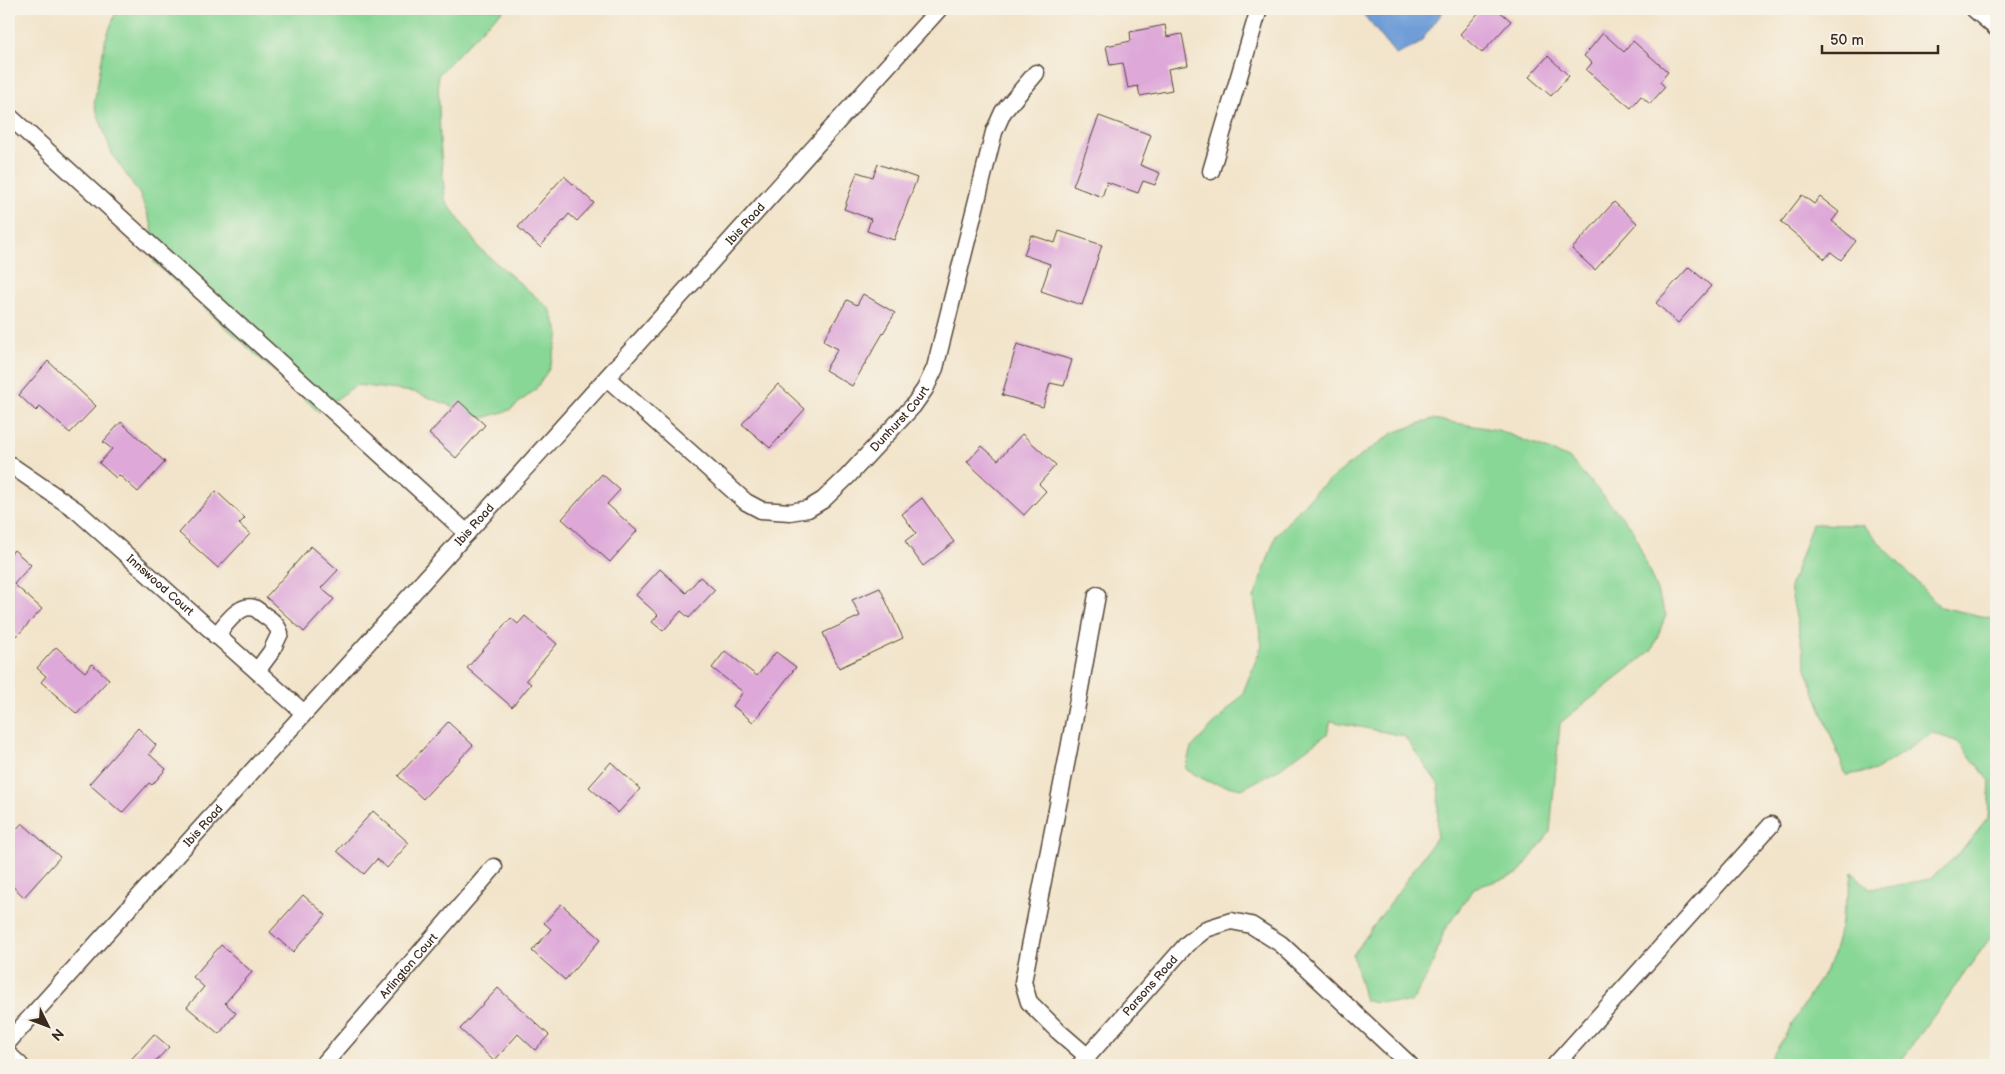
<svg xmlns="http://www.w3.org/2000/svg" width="2005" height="1074" viewBox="0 0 2005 1074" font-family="'Balsamiq Sans',sans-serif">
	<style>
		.green { fill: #88d796; stroke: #62805a }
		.water { fill: #6e9dd7; stroke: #54647a }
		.building { fill: #dea9d9 }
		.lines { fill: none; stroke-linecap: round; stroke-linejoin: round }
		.minor-casing { stroke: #564638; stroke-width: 19 }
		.minor { stroke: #fff; stroke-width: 16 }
		.labels { text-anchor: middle; stroke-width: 4; stroke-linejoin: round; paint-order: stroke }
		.street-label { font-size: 12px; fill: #3b2a1e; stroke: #f7f3e8 }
	</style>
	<rect width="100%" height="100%" fill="#f7f3e8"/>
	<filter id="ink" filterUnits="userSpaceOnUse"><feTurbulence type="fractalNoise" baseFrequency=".02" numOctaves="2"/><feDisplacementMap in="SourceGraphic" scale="10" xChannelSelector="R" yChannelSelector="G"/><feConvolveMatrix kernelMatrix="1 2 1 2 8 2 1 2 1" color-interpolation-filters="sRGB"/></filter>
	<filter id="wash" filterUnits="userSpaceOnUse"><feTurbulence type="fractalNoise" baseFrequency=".0096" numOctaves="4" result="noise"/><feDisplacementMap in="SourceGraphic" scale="20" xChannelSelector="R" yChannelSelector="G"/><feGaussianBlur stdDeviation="1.12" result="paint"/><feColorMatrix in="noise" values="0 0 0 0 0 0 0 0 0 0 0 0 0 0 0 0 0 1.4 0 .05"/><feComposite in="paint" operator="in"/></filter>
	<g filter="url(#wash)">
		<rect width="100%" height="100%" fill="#f2e4ca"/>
		<!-- green -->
		<path class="green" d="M117 9H505L488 23 438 75 440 141 445 200 480 249 550 309 559 334 549 369 535 390 510 410 483 418 414 392 356 385 319 412 154 262 152 226 139 193 112 154 94 104 105 41Z
			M1432 419 1498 430 1569 458 1633 529 1666 615 1652 650 1560 723 1550 832 1518 874 1474 888 1444 931 1430 971 1411 1003 1365 1001 1353 955 1437 837 1439 785 1404 736 1331 721 1327 734 1276 771 1242 789 1209 782 1185 769 1191 748 1242 695 1262 645 1254 599 1276 535 1316 491 1347 466 1393 433Z
			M1812 524 1863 525 1940 607 1991 618 1996 615V930L1898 1065H1767L1832 959 1851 883 1852 872 1869 888 1888 887 1930 879 1960 853 1988 818 1990 781 1958 742 1933 733 1876 770 1846 775 1807 672 1790 587Z"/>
		<!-- water -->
		<path class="water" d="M1359 9H1445L1419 44 1396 55Z"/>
		<g id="blocks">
			<!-- building -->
			<path class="building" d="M1482 9H1497L1511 21 1482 53 1460 34Z
				M1165 25 1167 37 1182 34 1188 65 1168 69 1172 90 1140 96 1138 86 1128 88 1123 63 1110 65 1106 46 1131 41 1130 32Z
				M1603 33 1624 52 1633 41 1668 72 1660 82 1665 87 1650 104 1641 96 1631 108 1586 70 1592 63 1584 56Z
				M1548 56 1569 76 1551 96 1529 77Z
				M1099 116 1151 135 1140 165 1160 173 1155 185 1143 181 1138 193 1107 182 1102 197 1073 186Z
				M878 164 917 178 894 240 867 231 871 219 844 209 857 172 873 177Z
				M564 176 594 203 577 221 569 214 540 247 518 227Z
				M1802 195 1814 204 1820 197 1839 212 1832 221 1856 241 1841 260 1831 252 1825 259 1781 222Z
				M1614 202 1637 223 1595 270 1572 249Z
				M1059 231 1102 245 1082 305 1041 291 1050 264 1024 255 1031 235 1055 243Z
				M1689 267 1711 286 1678 323 1656 303Z
				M863 294 895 313 852 386 825 370 838 349 823 341 847 300 857 305Z
				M1017 344 1072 360 1064 386 1050 383 1043 407 1002 395Z
				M48 361 96 406 70 433 40 407 36 411 19 395Z
				M778 384 805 409 770 448 742 424Z
				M459 401 485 425 456 458 429 434Z
				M121 422 165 462 138 492 119 475 116 478 99 463 112 449 103 442Z
				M1022 434 1056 465 1039 484 1046 491 1024 515 967 462 982 446 998 460Z
				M602 474 620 490 607 504 637 531 610 562 562 519Z
				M216 491 245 518 239 524 250 534 218 568 179 533Z
				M922 498 954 542 923 566 905 541 916 533 902 514Z
				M311 546 338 570 321 588 334 599 304 632 266 597Z
				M14 550 31 565 14 584 42 609 17 636 9 628V556Z
				M660 569 686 593 700 577 715 590 689 618 681 611 663 631 652 622 658 615 636 595Z
				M880 588 903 638 839 668 823 633 860 616 852 600Z
				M525 616 557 644 526 680 531 684 512 707 467 668 511 618 518 624Z
				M56 647 85 672 92 664 109 679 77 714 41 682 46 676 37 668Z
				M725 651 757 676 776 652 796 667 753 722 733 706 743 692 712 668Z
				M448 722 473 745 423 799 398 776Z
				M138 728 156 745 149 754 166 769 152 785 149 783 122 813 89 784Z
				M611 762 640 789 618 813 589 787Z
				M373 811 409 843 387 868 377 859 364 874 337 851Z
				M22 823 60 857 24 897 9 883V838Z
				M303 895 326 915 293 952 270 932Z
				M561 904 601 939 565 980 532 951 551 929 544 923Z
				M221 945 252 972 225 1003 236 1013 219 1034 187 1007 204 987 193 977Z
				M498 988 549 1035 535 1050 518 1034 494 1061 460 1029Z
				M154 1034 169 1047 152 1065H126Z"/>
		</g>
	</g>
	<g filter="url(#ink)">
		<use href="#blocks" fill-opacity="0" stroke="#564638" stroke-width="1"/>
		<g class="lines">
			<defs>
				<g id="minor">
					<path d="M1974 9 1996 28"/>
					<path d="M9 116 467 533"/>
					<path d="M1211 171 1259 9"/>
					<path id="s1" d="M607 378 746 502 761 510 790 512 808 509 823 500 847 477 913 406 925 389 935 368 994 132 1003 112 1036 73"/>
					<path id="s2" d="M9 464 76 510 304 713"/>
					<path d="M216 636C224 626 239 603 254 608 257 609 261 613 264 615 271 620 277 624 280 633L271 652 257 671"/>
					<path id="s3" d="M9 1041 939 9"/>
					<path d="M9 1055 20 1065"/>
					<path d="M1088 1057 1058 1031 1029 1002 1023 982 1069 749 1097 595"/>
					<path id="s4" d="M323 1065 494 867"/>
					<path id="s5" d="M1080 1065 1187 944 1206 929 1231 921 1251 925 1281 944 1410 1065"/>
					<path d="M1555 1065 1771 825"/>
				</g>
			</defs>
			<!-- minor casing -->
			<use href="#minor" class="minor-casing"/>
			<!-- minor -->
			<use href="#minor" class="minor"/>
		</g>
	</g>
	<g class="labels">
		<!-- street labels -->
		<g class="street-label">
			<text dy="4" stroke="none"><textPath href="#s3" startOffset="1100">Ibis Road</textPath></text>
			<text dy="4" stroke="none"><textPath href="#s1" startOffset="380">Dunhurst Court</textPath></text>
			<text dy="4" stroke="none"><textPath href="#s3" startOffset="695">Ibis Road</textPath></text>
			<text dy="4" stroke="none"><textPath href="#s2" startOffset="194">Innswood Court</textPath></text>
			<text dy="4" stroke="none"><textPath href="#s3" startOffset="290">Ibis Road</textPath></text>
			<text dy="4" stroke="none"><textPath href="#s4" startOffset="131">Arlington Court</textPath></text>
			<text dy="4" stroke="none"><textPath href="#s5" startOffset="106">Parsons Road</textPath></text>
		</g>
	</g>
	<!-- margin -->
	<rect width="2005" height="1074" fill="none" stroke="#f7f3e8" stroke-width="30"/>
	<!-- north arrow -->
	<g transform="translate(48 1026) rotate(132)" stroke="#f7f3e8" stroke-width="4" paint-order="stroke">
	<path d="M0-4L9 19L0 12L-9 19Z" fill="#3b2a1e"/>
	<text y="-8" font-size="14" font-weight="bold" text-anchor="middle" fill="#3b2a1e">N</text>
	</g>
	<!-- scale -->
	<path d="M1822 45v8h116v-8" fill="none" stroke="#3b2a1e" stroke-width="2.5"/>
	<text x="1830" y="45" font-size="15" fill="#3b2a1e" stroke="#f7f3e8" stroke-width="4" paint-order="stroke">50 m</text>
</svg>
